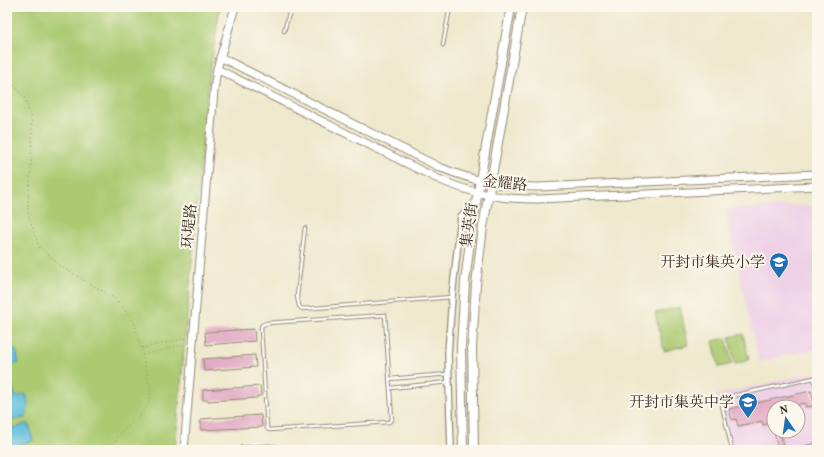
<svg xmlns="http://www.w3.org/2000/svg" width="824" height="457" viewBox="0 0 824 457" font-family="Vollkorn,'Noto Serif SC',serif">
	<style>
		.built { fill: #eed0e7; fill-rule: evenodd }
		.green { fill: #abca72; stroke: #737a48 }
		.water { fill: #5ebedc; stroke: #4c747d }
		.building { fill: #e2a9c4 }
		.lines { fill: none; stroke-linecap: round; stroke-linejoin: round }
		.service-casing { stroke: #948975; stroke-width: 4.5 }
		.minor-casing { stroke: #948975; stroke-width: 8 }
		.tertiary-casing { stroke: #948975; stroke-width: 9 }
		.secondary-casing { stroke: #948975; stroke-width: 10 }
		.path { stroke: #948975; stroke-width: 1; stroke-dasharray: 1 3; stroke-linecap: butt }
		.service { stroke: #fff; stroke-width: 2.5 }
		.minor { stroke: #fff; stroke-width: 5.5 }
		.tertiary { stroke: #fff; stroke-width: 7 }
		.secondary { stroke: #fff; stroke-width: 8 }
		.labels { text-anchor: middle; stroke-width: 4; stroke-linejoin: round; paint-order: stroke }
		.street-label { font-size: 15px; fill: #3b2a1e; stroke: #fbf7ec }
		.poi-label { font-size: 15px; fill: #3b2a1e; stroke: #fbf7ec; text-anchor: end }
	</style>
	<rect width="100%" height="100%" fill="#fbf7ec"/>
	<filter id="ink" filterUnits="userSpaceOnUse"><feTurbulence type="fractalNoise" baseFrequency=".025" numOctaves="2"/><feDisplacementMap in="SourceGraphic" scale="8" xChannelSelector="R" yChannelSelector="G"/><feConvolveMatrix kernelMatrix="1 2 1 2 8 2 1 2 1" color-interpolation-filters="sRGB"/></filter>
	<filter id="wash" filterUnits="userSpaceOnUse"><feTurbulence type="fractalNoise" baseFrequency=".012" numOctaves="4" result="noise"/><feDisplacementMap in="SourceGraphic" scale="16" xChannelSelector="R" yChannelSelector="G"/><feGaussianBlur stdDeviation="0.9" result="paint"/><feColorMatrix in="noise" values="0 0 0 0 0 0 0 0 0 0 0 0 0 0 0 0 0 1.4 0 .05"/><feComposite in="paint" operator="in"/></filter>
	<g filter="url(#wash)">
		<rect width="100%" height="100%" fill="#eee8cc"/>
		<!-- built -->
		<path class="built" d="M817 205V349L759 362 725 209Z
			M817 372V450H729L716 395ZM774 407H798V431H774Z"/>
		<!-- green -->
		<path class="green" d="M7 7H220L208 84 175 450H7Z
			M680 307 688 345 664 351 655 313Z
			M743 334 749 360 735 364 729 337Z
			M726 338 732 364 719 367 713 341Z"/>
		<!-- water -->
		<path class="water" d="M9 342 10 346 12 345 13 350H16L19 363 8 366 15 397 26 394 29 407 27 408 28 413 26 414V418L11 420 13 428 22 426V425L28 423V427H30L33 441 9 447 8 444H7V343Z"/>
		<g id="blocks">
			<!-- building -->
			<path class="building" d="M254 329 255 341 206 345 205 332Z
				M255 355 256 367 204 371 203 359Z
				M260 386 261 396H257V398L208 401V400H203V390Z
				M811 391 815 406 806 407 805 403 788 407H774V422L763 425 762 421 738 426 736 419 732 420 729 409Z
				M261 415 262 427 201 430V419Z
				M774 431H780L785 450H778Z
				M817 443V450H794V448Z
				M271 444 272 450H240V446Z"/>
		</g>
	</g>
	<g filter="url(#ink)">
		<use href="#blocks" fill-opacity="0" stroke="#948975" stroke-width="1"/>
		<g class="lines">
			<defs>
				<path id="service" d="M284 31 291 7
					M443 45 450 7
					M305 228 297 296 299 306 302 309 452 297
					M385 315 392 420 389 422 269 430 267 428 261 328 262 325 267 323Z
					M389 379 449 374
					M390 388 449 382
					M732 450 722 405 726 399 732 396 814 378 817 391"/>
				<path id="minor" d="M451 450 448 353 452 297 461 216 475 207"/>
				<path id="tertiary" d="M220 57 439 167C473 181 501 187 538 187L817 174
					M217 69 434 177C468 193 501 200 539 199L817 186
					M184 450 214 91 217 69 235 7"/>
				<path id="secondary" d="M463 450 461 347 465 282 472 225 511 7
					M474 450 472 347 476 284 483 227 522 7"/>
			</defs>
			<!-- service casing -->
			<use href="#service" class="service-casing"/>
			<!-- minor casing -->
			<use href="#minor" class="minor-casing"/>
			<!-- tertiary casing -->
			<use href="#tertiary" class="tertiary-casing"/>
			<!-- secondary casing -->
			<use href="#secondary" class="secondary-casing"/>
			<!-- path -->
			<path class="path" d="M7 76 24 97 31 116 32 132 31 168 28 200V214L39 247 65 269 116 299 133 320 135 325 149 383C155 417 131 417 117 438 115 442 113 446 112 450
				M142 348 187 338
				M143 355 186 344"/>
			<!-- service -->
			<use href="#service" class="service"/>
			<!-- minor -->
			<use href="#minor" class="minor"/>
			<!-- tertiary -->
			<use href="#tertiary" class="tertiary"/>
			<!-- secondary -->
			<use href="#secondary" class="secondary"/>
		</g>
	</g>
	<!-- icons -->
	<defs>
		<symbol id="school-pin" viewBox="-11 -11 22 30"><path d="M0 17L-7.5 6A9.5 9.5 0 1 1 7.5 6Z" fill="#1f6fb2" stroke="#fbf7ec"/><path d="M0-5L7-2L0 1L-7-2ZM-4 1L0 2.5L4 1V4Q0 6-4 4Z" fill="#fff"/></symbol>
	</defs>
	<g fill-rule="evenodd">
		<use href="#school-pin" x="768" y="251" width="22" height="30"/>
		<use href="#school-pin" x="737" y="391" width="22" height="30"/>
	</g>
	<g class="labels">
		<!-- street labels -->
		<g class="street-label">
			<text transform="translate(505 183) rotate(6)" y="5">金耀路</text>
			<text transform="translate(469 225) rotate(-82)" y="5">集英街</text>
			<text transform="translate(189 226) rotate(-85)" y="5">环堤路</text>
		</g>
		<!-- poi labels -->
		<g class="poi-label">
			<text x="765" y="267">开封市集英小学</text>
			<text x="734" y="407">开封市集英中学</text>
		</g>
	</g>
	<!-- margin -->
	<rect width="824" height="457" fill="none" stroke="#fbf7ec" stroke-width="24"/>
	<!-- north arrow -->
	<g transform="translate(786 419) rotate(347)"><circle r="19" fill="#fbf7ec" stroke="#aea59a"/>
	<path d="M0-3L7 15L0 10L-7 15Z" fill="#1f6fb2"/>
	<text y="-6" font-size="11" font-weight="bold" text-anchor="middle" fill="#3b2a1e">N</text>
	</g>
</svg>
